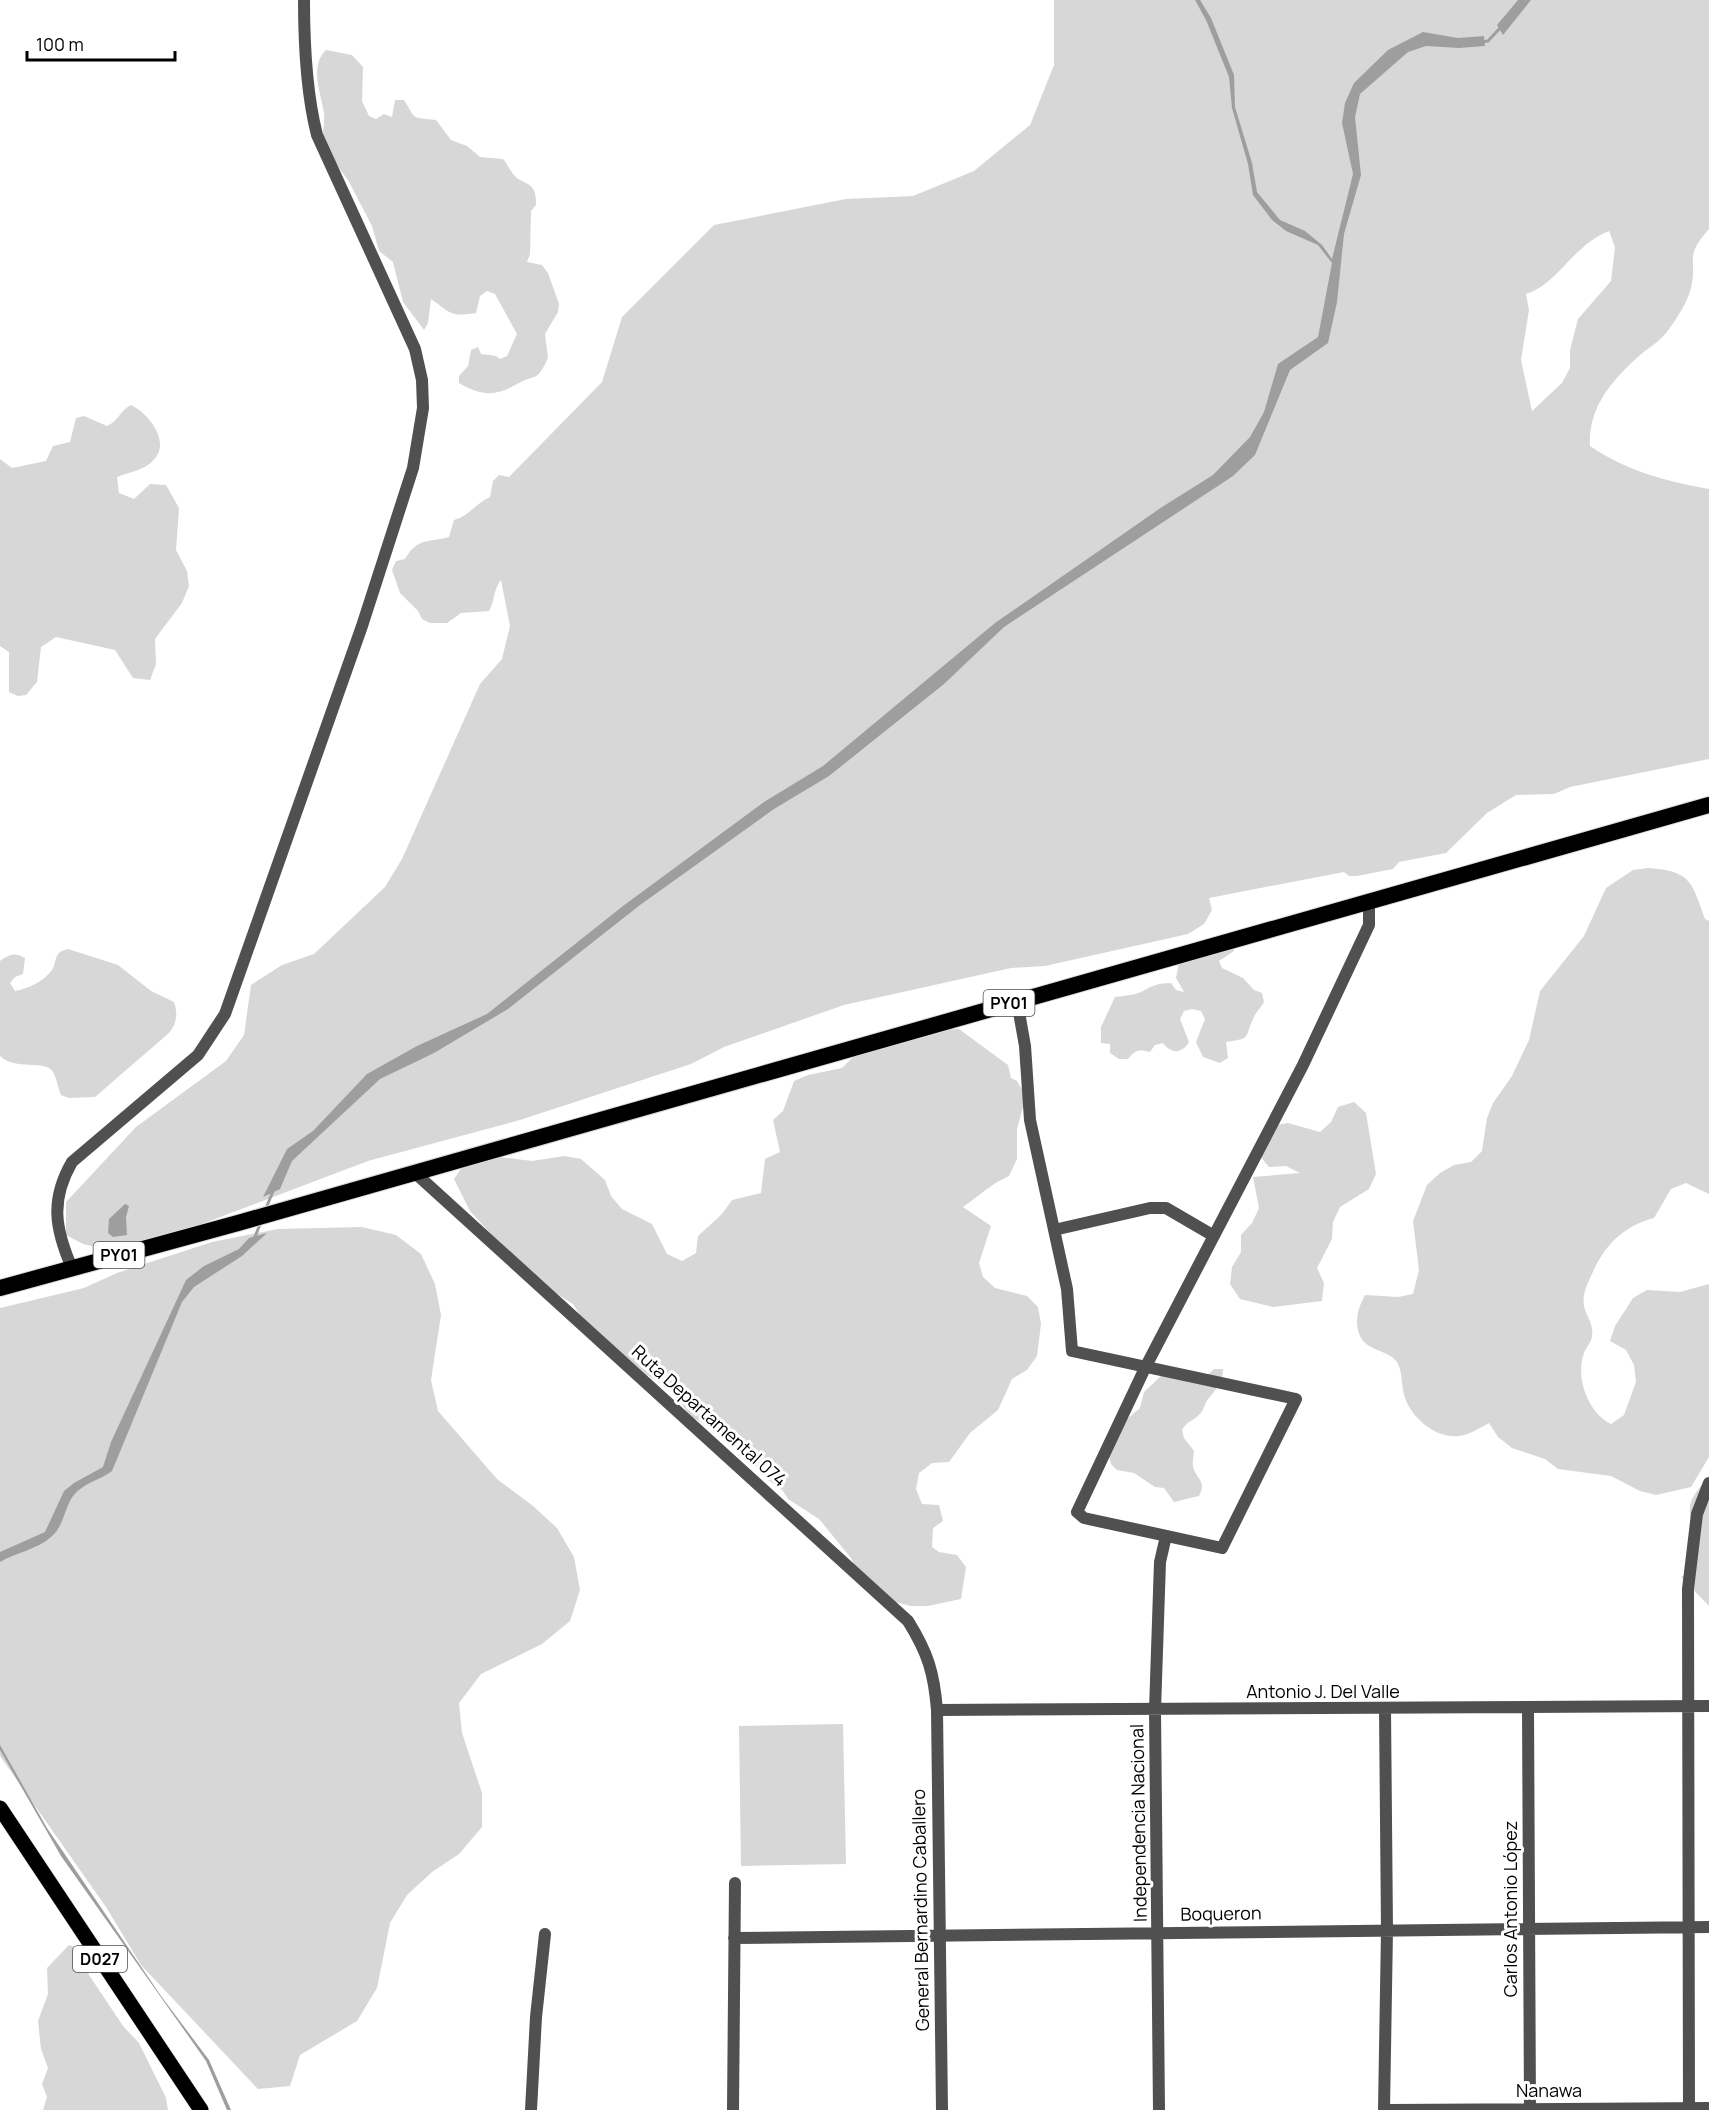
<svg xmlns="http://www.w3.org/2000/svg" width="1709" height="2110" viewBox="0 0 1709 2110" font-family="Manrope,sans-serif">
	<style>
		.green { fill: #d7d7d7; fill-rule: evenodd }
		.water { fill: #9e9e9e }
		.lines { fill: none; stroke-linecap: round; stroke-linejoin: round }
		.stream { stroke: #9e9e9e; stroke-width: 3 }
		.primary-casing { stroke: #dbdbdb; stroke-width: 16 }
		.trunk-casing { stroke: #dbdbdb; stroke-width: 18 }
		.minor { stroke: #505050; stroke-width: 12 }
		.tertiary { stroke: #505050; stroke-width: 12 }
		.primary { stroke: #000; stroke-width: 15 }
		.trunk { stroke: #000; stroke-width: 16 }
		.labels { text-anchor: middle; stroke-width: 6; stroke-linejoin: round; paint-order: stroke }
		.shield { fill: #fff; stroke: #4c4c4c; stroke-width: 1.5 }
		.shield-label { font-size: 16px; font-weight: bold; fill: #000 }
		.street-label { font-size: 18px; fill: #000; stroke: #fff }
	</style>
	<rect width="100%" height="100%" fill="#fff"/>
	<!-- green -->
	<path class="green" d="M1054 0H1709V229C1683 258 1698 258 1691 288 1687 304 1676 319 1667 332 1659 342 1648 348 1639 356 1611 381 1588 408 1590 446 1627 471 1665 481 1709 489V759L1570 787 1554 794 1516 795 1487 813 1446 853 1399 862 1393 869 1357 876H1349L1344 872 1209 898 1212 910 1204 924 1188 934 1045 966 1011 968 844 1005 724 1047 691 1064 520 1120 368 1161 170 1236 100 1248 83 1244 66 1235V1202L136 1127 226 1061 244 1035 251 985 282 965 314 954 385 887 402 859 480 684 502 659 510 626 501 580C493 590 495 601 489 611L461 613 447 623H430L422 619 418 611 400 593 392 570 396 561 405 559C418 537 428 543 449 537L454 520C469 516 476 503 490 497L493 481 499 475 509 477 602 382 622 317 714 225 846 199 913 196 974 171 1030 125 1054 65ZM1609 231 1615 247 1611 281 1578 319 1570 350V368L1562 383 1532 411 1521 360 1529 310 1526 294C1557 285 1573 245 1609 231Z
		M326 50 352 55 363 67 362 101 369 116 376 119 384 114 392 117 395 100H404C417 120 409 117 436 120L451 140 467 146 480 157 503 159C507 163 508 167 511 171 521 188 537 177 536 205L531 211 530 254 527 262 542 265 548 273 559 304 558 312 545 334 548 358C536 384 536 373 517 384 495 397 482 396 459 383V376L468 366 471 350 478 347 481 354 496 356 500 359 507 356 517 334 495 294 487 291 480 296 476 313C449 317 451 313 431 299L428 323 424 330 403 302 393 262 379 251 372 226 348 180 322 146C322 135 325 124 324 113 321 93 309 67 326 50Z
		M131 405C151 415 175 447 148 465 139 471 127 473 117 477L119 493 134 499 150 484 166 485 179 508 176 550 187 571 189 586 182 603 155 639 156 664 150 680 133 678 115 650 56 637 41 647 37 682 26 695 18 696 9 692V652L0 646V459L12 468 46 461 53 446 70 442 76 418 84 416 107 426C119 421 120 410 131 405Z
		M1648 868C1691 871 1692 882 1705 919L1709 921V1194L1686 1183 1671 1189 1654 1218C1623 1226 1604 1246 1592 1274 1587 1284 1582 1295 1584 1306 1586 1316 1594 1324 1592 1336 1592 1342 1586 1347 1584 1353 1575 1377 1588 1413 1611 1424L1624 1415 1636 1382 1634 1365 1626 1350 1610 1341 1615 1326 1633 1298 1647 1290 1680 1292 1709 1284V1457L1691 1487 1656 1495 1640 1491 1611 1476 1558 1469 1545 1459 1512 1448 1498 1437 1489 1423C1480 1428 1469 1435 1459 1436 1436 1439 1412 1418 1405 1398 1401 1387 1403 1372 1397 1362 1390 1352 1374 1351 1365 1343 1352 1329 1357 1309 1365 1295L1398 1297 1413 1294 1419 1270 1413 1221 1427 1185 1440 1173 1454 1165 1471 1162 1482 1151 1487 1118 1493 1103 1512 1076 1529 1040 1540 991 1584 936 1606 888 1633 870Z
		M1232 944 1234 951 1219 961 1222 968 1243 978 1254 990 1262 993 1264 1002C1261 1008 1255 1013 1253 1019 1244 1039 1252 1038 1226 1042L1228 1058 1220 1063 1203 1057 1196 1042 1205 1019 1201 1011 1192 1009 1184 1011 1180 1019 1189 1042C1182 1054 1171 1054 1163 1043L1155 1045 1150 1052C1139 1049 1135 1050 1128 1059H1119L1110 1053V1044L1101 1043V1027L1115 997C1123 996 1134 995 1141 992 1152 986 1158 983 1171 983L1176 990 1184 992 1176 978 1179 962Z
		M68 949 118 965 151 991 174 1002C178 1014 177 1023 169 1033L95 1097 69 1098 61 1095C58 1088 57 1079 53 1072 46 1059 15 1071 0 1056V961C10 954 14 952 25 958L23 974 15 977 10 983 15 991C28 989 49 979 54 966 57 956 56 952 68 949Z
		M959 1029 1008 1065 1011 1078 1017 1081 1026 1096 1017 1129V1159L1009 1176C992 1183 979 1196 963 1207L991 1226 979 1263 983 1277 995 1288 1027 1296 1038 1307 1041 1324 1037 1356 1027 1370 1012 1379 998 1410 970 1433 949 1462 932 1463 919 1473 916 1489 922 1504 939 1505 943 1521 933 1528 932 1547 939 1552 957 1555 966 1567 961 1599 928 1606H911L895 1602 866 1587 851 1558 819 1519 788 1499 783 1491 767 1479 749 1458 739 1454 727 1435 689 1416 680 1400 668 1387 647 1375 583 1320 573 1304 529 1276 470 1211 454 1179 464 1164 499 1157 532 1161 564 1156 581 1159 605 1180 611 1196 622 1209 652 1224 667 1254 682 1261 696 1253 698 1236 722 1214 732 1200 761 1193 765 1159 780 1152 773 1120 783 1111 794 1081 808 1075 842 1068 853 1057 888 1046 908 1031Z
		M1354 1102 1366 1113 1376 1174 1369 1189 1340 1207 1333 1222 1332 1239 1317 1268 1324 1283 1322 1301 1273 1307 1240 1299 1230 1284 1232 1267 1241 1252V1235L1252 1223 1259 1208 1253 1177 1300 1173 1286 1166 1269 1167 1258 1154 1270 1126 1288 1123 1320 1132 1331 1122 1338 1107Z
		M362 1227 396 1235 421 1254 435 1284 441 1315 431 1380 438 1411 497 1479 533 1506 557 1528 574 1557 580 1590 570 1621 542 1644 481 1674 459 1703 462 1733 482 1793V1827L459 1854 432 1872 407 1895 390 1923 377 1988 357 2021 300 2055 290 2086 258 2089 141 1965 106 1907 0 1756V1308L84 1288 117 1273 212 1242 278 1229Z
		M1214 1369H1223C1223 1382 1217 1388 1209 1398 1205 1402 1204 1410 1200 1414 1193 1421 1187 1421 1182 1430L1184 1438 1194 1451C1194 1455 1192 1463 1193 1467 1197 1480 1207 1481 1199 1496L1174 1502 1164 1488 1155 1487 1134 1473 1117 1470 1111 1464 1109 1456 1127 1419 1140 1408 1144 1392 1163 1374 1202 1380Z
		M1709 1477V1606L1681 1577 1687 1574C1689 1564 1692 1552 1692 1541 1692 1506 1681 1507 1709 1477Z
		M843 1724 846 1864 741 1866 739 1726Z
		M69 1945 81 1949 89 1975 123 2026 139 2043 166 2098 168 2110H43L47 2097 42 2084 48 2068 41 2049 38 2021 48 1994 47 1968Z"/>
	<!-- water -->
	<path class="water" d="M1195 0H1200L1211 18 1234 75 1235 107 1252 163 1257 192 1280 220 1305 231 1322 245 1332 259 1353 174 1342 123 1345 103 1354 83 1388 50 1423 32 1458 38 1484 36 1485 46 1459 48 1426 46 1408 52 1360 94 1355 117 1361 175 1344 234 1337 302 1328 343 1290 370 1255 455 1233 476 1004 627 944 684 829 776 774 809 640 905 508 1009 434 1053 380 1079 292 1161 280 1189 263 1197 287 1149 313 1131 367 1074 417 1046 487 1014 623 906 764 802 823 766 995 623 1162 507 1213 475 1250 437 1264 412 1278 364 1318 337 1332 263 1318 245 1286 231 1272 220 1253 195 1248 164 1232 108 1229 77 1206 20Z
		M1518 0H1531L1503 35 1497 25Z
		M125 1204 129 1206 126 1217 127 1235 113 1237 108 1233 109 1219Z
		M267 1233 242 1256 194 1287 182 1302 112 1471C100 1480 83 1483 73 1496 64 1509 64 1526 51 1537 38 1549 15 1553 0 1562V1552L45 1532 64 1491 74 1483 103 1467 111 1442 186 1280 204 1266 239 1249 249 1238Z
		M0 1745 47 1828 161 1996 209 2060 231 2110H227L206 2061 61 1856 0 1750Z"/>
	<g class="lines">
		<!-- stream -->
		<path class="stream" d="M1481 42 1488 41 1501 27
			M266 1208 274 1189
			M254 1239 261 1222"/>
		<defs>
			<path id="primary" d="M0 1808 201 2110"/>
			<path id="trunk" d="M0 1288 238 1223 1709 805"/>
		</defs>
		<!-- primary casing -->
		<use href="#primary" class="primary-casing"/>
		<!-- trunk casing -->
		<use href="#trunk" class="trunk-casing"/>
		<!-- minor -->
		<path class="minor" d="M1017 1001 1025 1046 1030 1120 1067 1289 1072 1351 1296 1399 1222 1548 1084 1518 1077 1512 1145 1368 1303 1065 1369 925V901
			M1054 1230 1150 1208H1166L1214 1236
			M72 1268C55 1229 50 1200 72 1162L198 1055 225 1014 362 626 413 468 423 408 422 380 415 349 317 135C306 92 304 45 304 0
			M1528 1708 1530 2110
			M937 1710 1709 1706
			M734 1938 1709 1927
			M531 2110 536 2017 545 1934
			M733 2110 735 1883
			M1159 2110 1155 1710 1160 1562 1166 1536
			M1384 2110 1387 1930 1385 1709
			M1389 2110 1709 2108
			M1689 2110 1688 1589 1697 1514 1709 1483"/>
		<!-- tertiary -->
		<path class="tertiary" d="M414 1172 908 1621C928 1653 934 1673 937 1710L942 2110"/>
		<!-- primary -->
		<use href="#primary" class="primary"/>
		<!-- trunk -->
		<use href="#trunk" class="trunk"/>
	</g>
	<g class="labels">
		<!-- shield labels -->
		<g class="shield">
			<rect x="983.5" y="990" width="51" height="26" rx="4.5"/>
			<rect x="93.5" y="1242" width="51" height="26" rx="4.5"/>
			<rect x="73" y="1946" width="54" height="26" rx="4.5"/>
		</g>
		<g class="shield-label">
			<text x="1009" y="1009">PY01</text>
			<text x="119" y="1261">PY01</text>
			<text x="100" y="1965">D027</text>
		</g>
		<!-- street labels -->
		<g class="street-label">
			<text transform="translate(709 1416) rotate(42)" y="6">Ruta Departamental 074</text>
			<text x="1323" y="1698">Antonio J. Del Valle</text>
			<text transform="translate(1139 1823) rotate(-91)" y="6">Independencia Nacional</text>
			<text transform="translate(1511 1909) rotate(-90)" y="6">Carlos Antonio López</text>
			<text transform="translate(921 1910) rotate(-91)" y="6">General Bernardino Caballero</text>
			<text transform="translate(1221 1914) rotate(-1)" y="6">Boqueron</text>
			<text x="1549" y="2097">Nanawa</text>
		</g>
	</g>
	<!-- scale -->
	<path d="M27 51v9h148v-9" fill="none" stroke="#000000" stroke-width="3"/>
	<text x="36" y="51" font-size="18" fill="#000000" stroke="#ffffff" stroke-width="4.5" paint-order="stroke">100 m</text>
</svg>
